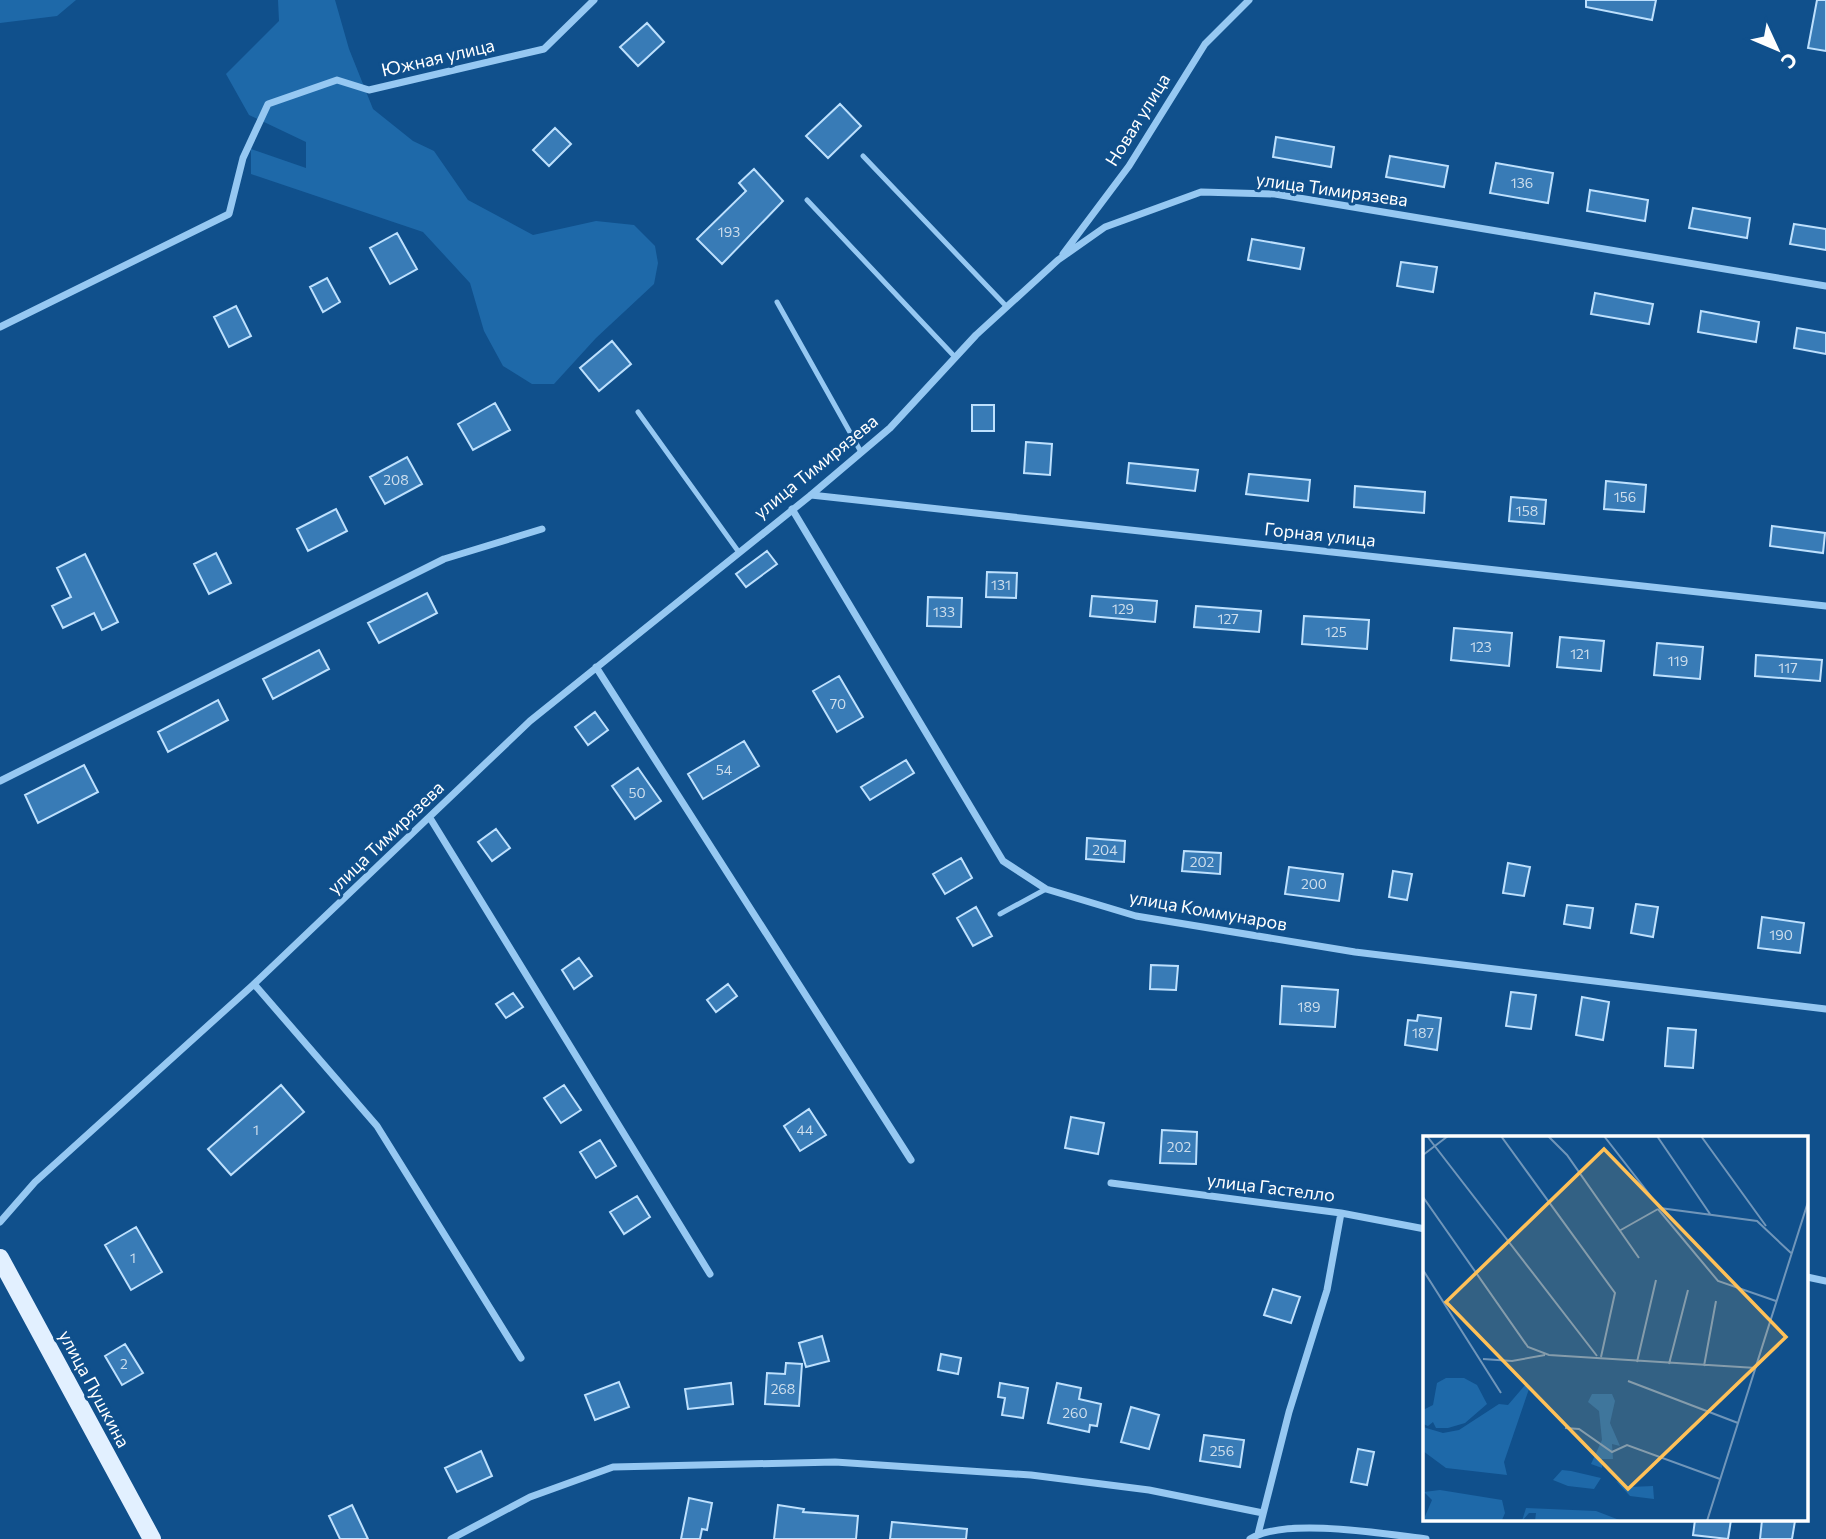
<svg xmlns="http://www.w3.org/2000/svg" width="1826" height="1539" viewBox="0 0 1826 1539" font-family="Commissioner,sans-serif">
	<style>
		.green { fill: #1e69a9 }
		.building { fill: #387bb6; stroke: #bde0fd; stroke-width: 2 }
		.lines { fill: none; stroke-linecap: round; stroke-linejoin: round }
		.lane { stroke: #96c8f2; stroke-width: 5 }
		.street { stroke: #96c8f2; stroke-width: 7 }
		.primary { stroke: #e2f0ff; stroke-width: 18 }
		.labels { text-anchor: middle; stroke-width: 6; stroke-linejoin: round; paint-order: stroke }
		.number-label { font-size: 14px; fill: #cddeed }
		.street-label { font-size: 18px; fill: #fff; stroke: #10508c }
		.inset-road { fill: none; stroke: #7096ba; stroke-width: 2 }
		.view { fill: #ffc158; fill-opacity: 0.15; stroke: #ffc158; stroke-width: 3.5 }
		.inset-edge { fill: none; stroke: #fff; stroke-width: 3.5 }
	</style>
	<rect width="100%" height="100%" fill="#10508c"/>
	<!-- green -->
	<path class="green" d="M0 0H76L57 16 0 23Z
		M278 0H335L349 49 373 109 413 141 434 151 468 200 533 235 596 221 634 225 655 246 658 263 654 284 596 338 554 384H532L503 366 484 331 470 283 423 232 251 174V149L306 168V142L249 115 226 74 279 21Z"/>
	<!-- building -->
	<path class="building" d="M1586 0H1656L1652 20 1586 7Z
		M1817 0H1826V51L1808 48Z
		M647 23 664 42 638 66 620 47Z
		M840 104 861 126 828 158 806 136Z
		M555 128 571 144 549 166 533 150Z
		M1276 137 1334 147 1331 167 1273 157Z
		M1390 156 1448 166 1444 187 1386 177Z
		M1496 163 1553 173 1548 203 1490 193Z
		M754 169 783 201 722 264 697 239 746 191 739 183Z
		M1590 190 1648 200 1645 221 1587 211Z
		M1693 208 1750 218 1747 238 1689 228Z
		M1794 224 1826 229V250L1790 244Z
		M397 233 417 269 390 284 370 248Z
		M1252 239 1304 248 1300 269 1248 260Z
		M1401 262 1437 267 1433 292 1397 286Z
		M327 278 340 302 323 312 310 287Z
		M1595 293 1653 304 1649 324 1591 314Z
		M236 306 251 336 229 347 214 317Z
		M1701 311 1759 322 1756 342 1698 332Z
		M1797 328 1826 333V354L1794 348Z
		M612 341 631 364 599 391 580 368Z
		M495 403 510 430 473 450 458 424Z
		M972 405H994V431H972Z
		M1026 442 1052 444 1050 475 1024 473Z
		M407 457 422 484 385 504 370 477Z
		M1129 463 1198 470 1195 491 1127 483Z
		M1249 474 1310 480 1308 501 1246 494Z
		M1606 481 1646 485 1644 512 1604 509Z
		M1355 486 1425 492 1424 513 1354 507Z
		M1511 497 1546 500 1544 524 1509 521Z
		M336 509 347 531 308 551 297 529Z
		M1772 526 1825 533 1823 553 1770 546Z
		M767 551 777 564 746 587 736 574Z
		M216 553 231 583 209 594 194 564Z
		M85 554 118 622 102 630 94 613 63 628 52 606 71 597 57 568Z
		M987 572 1017 573 1016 598 986 597Z
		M427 593 437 613 379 643 368 623Z
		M1092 596 1157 601 1155 622 1090 616Z
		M928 597 962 598 961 627 927 626Z
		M1196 606 1261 611 1259 632 1194 627Z
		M1304 616 1369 620 1367 649 1302 644Z
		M1454 628 1512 633 1509 666 1451 660Z
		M1560 637 1604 641 1601 671 1557 667Z
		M1657 643 1703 647 1700 679 1654 675Z
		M319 650 329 669 273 699 263 679Z
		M1756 655 1822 660 1820 681 1755 676Z
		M839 676 863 717 837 732 813 691Z
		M218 700 228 720 168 752 158 732Z
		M595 712 608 730 588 745 575 727Z
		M744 741 759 766 703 799 688 774Z
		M906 760 914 773 870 800 861 787Z
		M84 765 98 792 38 823 25 795Z
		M638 768 661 801 635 819 612 786Z
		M496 829 510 848 492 861 478 842Z
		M1087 838 1125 841 1124 862 1086 859Z
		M1184 851 1221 853 1220 874 1182 871Z
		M961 858 972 878 945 894 933 874Z
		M1508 863 1530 867 1524 896 1503 893Z
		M1289 867 1343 874 1339 901 1285 894Z
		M1393 871 1412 874 1407 900 1389 897Z
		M1636 904 1658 907 1653 937 1631 933Z
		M1567 905 1593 908 1590 928 1564 924Z
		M976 907 992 936 973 946 957 918Z
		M1762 917 1804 923 1800 953 1758 948Z
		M579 958 592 976 574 989 562 970Z
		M1151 965 1178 966 1176 990 1150 989Z
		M728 984 737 996 716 1012 707 1000Z
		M1282 986 1338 990 1335 1027 1280 1024Z
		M1511 992 1536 995 1531 1029 1506 1026Z
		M513 993 523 1007 506 1018 496 1004Z
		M1582 997 1609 1002 1603 1040 1576 1035Z
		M1418 1015 1441 1018 1437 1050 1405 1045 1408 1020 1417 1021Z
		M1668 1028 1696 1030 1693 1068 1665 1066Z
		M281 1085 304 1112 231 1175 208 1149Z
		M564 1085 581 1110 561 1123 544 1098Z
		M809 1109 826 1135 800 1151 784 1126Z
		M1071 1117 1104 1123 1098 1154 1065 1148Z
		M1162 1130 1197 1132 1196 1164 1160 1163Z
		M600 1140 616 1166 596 1178 580 1152Z
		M637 1196 650 1217 624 1234 610 1212Z
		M136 1227 162 1272 131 1290 105 1245Z
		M1273 1289 1300 1297 1291 1323 1264 1315Z
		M822 1336 829 1361 806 1367 799 1343Z
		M125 1344 143 1373 122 1385 105 1356Z
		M941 1354 961 1358 958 1374 938 1370Z
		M786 1363 802 1364 799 1406 765 1404 767 1373 785 1374Z
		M619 1382 629 1407 595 1420 585 1395Z
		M731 1383 733 1404 688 1409 685 1389Z
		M1000 1383 1028 1388 1023 1418 1002 1415 1005 1398 998 1397Z
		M1057 1383 1081 1388 1079 1399 1101 1404 1097 1426 1090 1425 1089 1432 1048 1423Z
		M1131 1407 1159 1415 1149 1449 1121 1442Z
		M1204 1435 1244 1440 1240 1467 1200 1461Z
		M1358 1449 1374 1452 1367 1485 1351 1482Z
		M481 1451 492 1476 457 1492 445 1468Z
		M689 1498 712 1503 707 1530 702 1529 700 1539H681Z
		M352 1505 368 1539H340L329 1516Z
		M778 1505 804 1509 803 1512 858 1516 856 1539H774Z
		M1695 1520H1731L1728 1539 1693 1535Z
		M1762 1520 1795 1521 1792 1539H1760Z
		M892 1522 967 1529 966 1539H890Z"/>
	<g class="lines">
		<!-- lane -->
		<path class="lane" d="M863 156 1007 307
			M807 200 955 357
			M777 302 861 452
			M638 412 738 551
			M1000 914 1046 889"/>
		<!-- street -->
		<path class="street" d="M1063 254 1129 166 1205 44 1249 0
			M0 327 229 214 243 158 268 104 337 80 369 90 544 49 594 0
			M811 495 1826 606
			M792 509 1003 861 1046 889 1136 916 1355 952 1826 1009
			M596 667 911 1160
			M0 781 444 559 542 529
			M430 818 710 1274
			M254 984 377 1126 521 1358
			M1111 1183 1341 1213 1425 1229
			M0 1222 35 1182 254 984 530 721 811 495 890 428 976 335 1058 260 1105 227 1201 192 1275 194 1826 286
			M1807 1277 1826 1281
			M1258 1534 1289 1412 1327 1290 1341 1213
			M451 1539 530 1497 613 1467 835 1462 1031 1475 1149 1490 1263 1513
			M1250 1539C1284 1517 1385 1534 1426 1539"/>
		<!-- primary -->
		<path class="primary" d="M0 1258 152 1539"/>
	</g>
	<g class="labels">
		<!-- number labels -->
		<g class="number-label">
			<text x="1522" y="188">136</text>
			<text x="729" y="237">193</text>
			<text x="396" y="485">208</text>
			<text x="1625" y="502">156</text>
			<text x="1527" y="516">158</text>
			<text x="1001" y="590">131</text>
			<text x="1123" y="614">129</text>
			<text x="944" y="617">133</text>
			<text x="1228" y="624">127</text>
			<text x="1336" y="637">125</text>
			<text x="1481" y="652">123</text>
			<text x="1580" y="659">121</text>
			<text x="1678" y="666">119</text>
			<text x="1788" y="673">117</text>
			<text x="838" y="709">70</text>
			<text x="724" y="775">54</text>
			<text x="637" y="798">50</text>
			<text x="1105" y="855">204</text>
			<text x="1202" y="867">202</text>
			<text x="1314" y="889">200</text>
			<text x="1781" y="940">190</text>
			<text x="1309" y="1012">189</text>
			<text x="1423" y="1038">187</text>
			<text x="256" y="1135">1</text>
			<text x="805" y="1135">44</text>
			<text x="1179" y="1152">202</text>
			<text x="133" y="1263">1</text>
			<text x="124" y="1369">2</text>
			<text x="783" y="1394">268</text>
			<text x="1075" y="1418">260</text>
			<text x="1222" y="1456">256</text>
		</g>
		<!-- street labels -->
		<g class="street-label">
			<text transform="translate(438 58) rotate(-13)" y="6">Южная улица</text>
			<text transform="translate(1138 120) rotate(-58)" y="6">Новая улица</text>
			<text transform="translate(1332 190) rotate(8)" y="6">улица Тимирязева</text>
			<text transform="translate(816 467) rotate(-39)" y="6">улица Тимирязева</text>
			<text transform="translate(1320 535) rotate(6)" y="6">Горная улица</text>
			<text transform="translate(386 838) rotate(-44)" y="6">улица Тимирязева</text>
			<text transform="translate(1208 911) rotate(10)" y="6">улица Коммунаров</text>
			<text transform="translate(1271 1188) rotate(7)" y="6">улица Гастелло</text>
			<text transform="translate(94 1389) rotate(62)" y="6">улица Пушкина</text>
		</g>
	</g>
	<!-- overview -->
	<g transform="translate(1423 1136)">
		<rect width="385" height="385" fill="#10508c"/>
		<path d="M23 242H41L54 249 64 268 42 287 25 292H13L10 286 5 290 0 288V274L10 269 14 247ZM103 248 107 250 81 326 84 339 23 332 0 315V291L20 297 36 294 76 268 85 269ZM169 258H189L192 265 187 287 197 310 189 308 190 323H179V332L168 328 179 304 176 275 165 266ZM139 334 148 335 178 342 171 353 145 350 130 344ZM193 345 207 351 230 350 231 363 207 360ZM17 354 79 364 82 377 79 384 0 385 9 364 1 356ZM103 372 173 375 199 385H112L113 377H106L99 385Z" fill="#1e69a9"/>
		<path class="inset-road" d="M4 0 174 220M78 0 192 157 178 221M125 0 144 19 216 122M181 0 237 72 334 85 368 117M234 0 287 78M278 0 343 90M0 19 25 0M0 61 105 211 126 219 333 232M235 73 295 145 353 165M196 95 235 73M0 134 78 257M60 223 89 225 122 219M214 226 233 144M246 228 265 154M281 230 293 165M205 245 315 287M142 292 156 293 189 316 204 309 297 343M284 385 385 66"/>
		<path class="view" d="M181 13 363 201 205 353 23 166Z"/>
		<rect width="385" height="385" class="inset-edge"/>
	</g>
	<!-- north arrow -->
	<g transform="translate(1777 49) rotate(134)" stroke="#10508c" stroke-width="5" paint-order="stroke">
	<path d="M0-5L12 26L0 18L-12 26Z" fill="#ffffff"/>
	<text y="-10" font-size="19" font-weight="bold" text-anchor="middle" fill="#ffffff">С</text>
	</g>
</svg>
